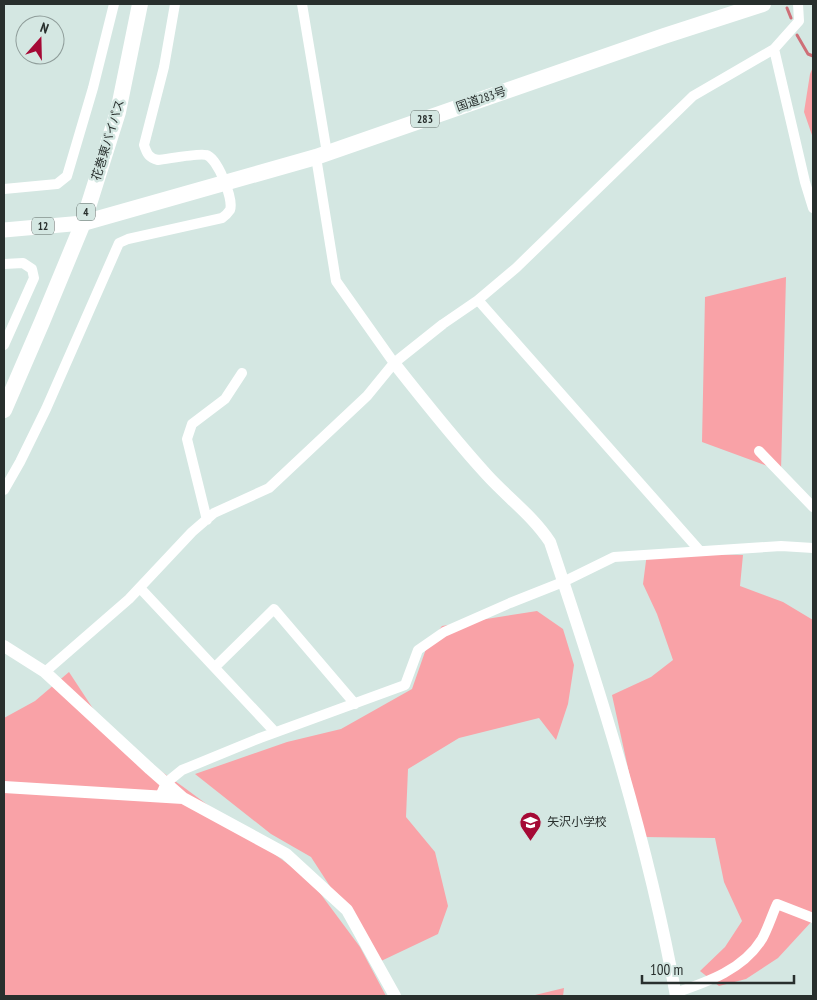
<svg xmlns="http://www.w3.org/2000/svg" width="817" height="1000" viewBox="0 0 817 1000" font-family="'PT Sans Narrow','Noto Sans JP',sans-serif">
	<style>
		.green { fill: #f9a2a7 }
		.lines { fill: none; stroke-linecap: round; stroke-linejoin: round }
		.stream { stroke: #ce6f77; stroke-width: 3 }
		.minor { stroke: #fff; stroke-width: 10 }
		.tertiary { stroke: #fff; stroke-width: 12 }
		.primary { stroke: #fff; stroke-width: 15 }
		.trunk { stroke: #fff; stroke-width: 16 }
		.labels { text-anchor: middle; stroke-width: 5; stroke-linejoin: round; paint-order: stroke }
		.shield { fill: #d4e7e2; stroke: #5c6663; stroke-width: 1 }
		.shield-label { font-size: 11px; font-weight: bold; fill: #282f2d }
		.street-label { font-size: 12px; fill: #282f2d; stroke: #d4e7e2 }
		.poi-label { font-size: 12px; fill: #282f2d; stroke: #d4e7e2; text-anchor: start }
	</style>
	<rect width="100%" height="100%" fill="#d4e7e2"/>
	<!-- green -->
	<path class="green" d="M813 67V138L804 112 810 74Z
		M786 277 781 471 702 442 705 297Z
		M647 553 743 555 740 586 783 602 813 620V920L778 958 746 979 719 986 700 971 725 947 742 921 724 882 715 838 643 837 612 695 651 677 673 660 657 614 643 584Z
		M537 611 563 629 574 665 568 704 556 740 539 718 459 738 408 769 406 817 435 852 448 906 438 934 379 962 311 857 271 834 195 774 287 742 341 729 412 689 427 646 442 626Z
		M69 672 111 736 182 786 311 881 360 947 386 996H4V718L35 701Z
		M564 988 563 996H531Z"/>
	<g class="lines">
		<!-- stream -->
		<path class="stream" d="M787 8 791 18
			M797 35 808 54 813 56"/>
		<!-- minor -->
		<path class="minor" d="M302 4 327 153
			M774 49 805 182 813 208
			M316 157 336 281 394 363
			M4 189 57 184 67 176 93 88 114 4
			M4 264 23 263 32 269 34 278 4 345
			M478 300 700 551
			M759 451 813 507
			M4 490 20 462 46 409 119 243 128 239 222 218C225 216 228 213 230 210 234 199 217 157 206 155 198 153 168 159 158 160 149 158 147 154 144 145L164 67 175 4
			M207 520 187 439 192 424 225 399 242 373
			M140 588 275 732
			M215 667 274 609 355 704
			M45 672 129 599 192 532 214 513 269 488 367 396 394 363 443 324 478 300 516 268 693 96 774 49 799 21 798 4
			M160 796 166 783 182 770 260 738 405 685 418 650 444 632 510 603 563 582 614 557 781 546 813 548
			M675 993C707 982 743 970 762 939 768 928 772 915 777 904L813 918"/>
		<!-- tertiary -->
		<path class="tertiary" d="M394 363C424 401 454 439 487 475 508 498 533 516 550 542 600 691 648 841 676 996
			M4 646 45 672 150 769 183 798
			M4 787 183 798 286 854 347 910 395 996"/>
		<!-- primary -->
		<path class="primary" d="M4 230 83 223"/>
		<!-- trunk -->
		<path class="trunk" d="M83 223 316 157 664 36 763 4
			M4 410 42 322 83 223 118 112 140 4"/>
	</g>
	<!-- icons -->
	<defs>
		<symbol id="school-pin" viewBox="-11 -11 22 30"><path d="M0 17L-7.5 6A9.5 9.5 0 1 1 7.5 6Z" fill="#a50935" stroke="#d4e7e2"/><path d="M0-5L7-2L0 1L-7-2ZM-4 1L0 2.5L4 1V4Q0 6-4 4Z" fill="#fff"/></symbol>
	</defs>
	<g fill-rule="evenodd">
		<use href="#school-pin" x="518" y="810" width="25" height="34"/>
	</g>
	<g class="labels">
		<!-- shield labels -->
		<g class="shield">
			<rect x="411" y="110.5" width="28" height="17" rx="4"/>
			<rect x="77" y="203.5" width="18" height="17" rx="4"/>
			<rect x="32" y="217.5" width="22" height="17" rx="4"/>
		</g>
		<g class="shield-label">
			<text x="425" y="123">283</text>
			<text x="86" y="216">4</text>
			<text x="43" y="230">12</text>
		</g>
		<!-- street labels -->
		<g class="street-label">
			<text transform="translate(481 99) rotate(-19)" y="4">国道283号</text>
			<text transform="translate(108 140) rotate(-73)" y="4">花巻東バイパス</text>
		</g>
		<!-- poi labels -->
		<g class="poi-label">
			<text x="547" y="826">矢沢小学校</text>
		</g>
	</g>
	<!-- border -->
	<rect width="817" height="1000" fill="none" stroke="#282f2d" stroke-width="10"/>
	<!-- north arrow -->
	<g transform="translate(40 40) rotate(20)"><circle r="24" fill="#d4e7e2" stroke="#8f9d9a"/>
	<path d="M0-4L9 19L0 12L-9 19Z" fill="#a50935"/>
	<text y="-8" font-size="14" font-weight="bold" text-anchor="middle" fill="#282f2d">N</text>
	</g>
	<!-- scale -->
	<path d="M642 975v8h152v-8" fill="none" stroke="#282f2d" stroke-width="2.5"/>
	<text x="650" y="975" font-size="15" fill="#282f2d" stroke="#d4e7e2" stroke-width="4" paint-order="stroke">100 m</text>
</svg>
